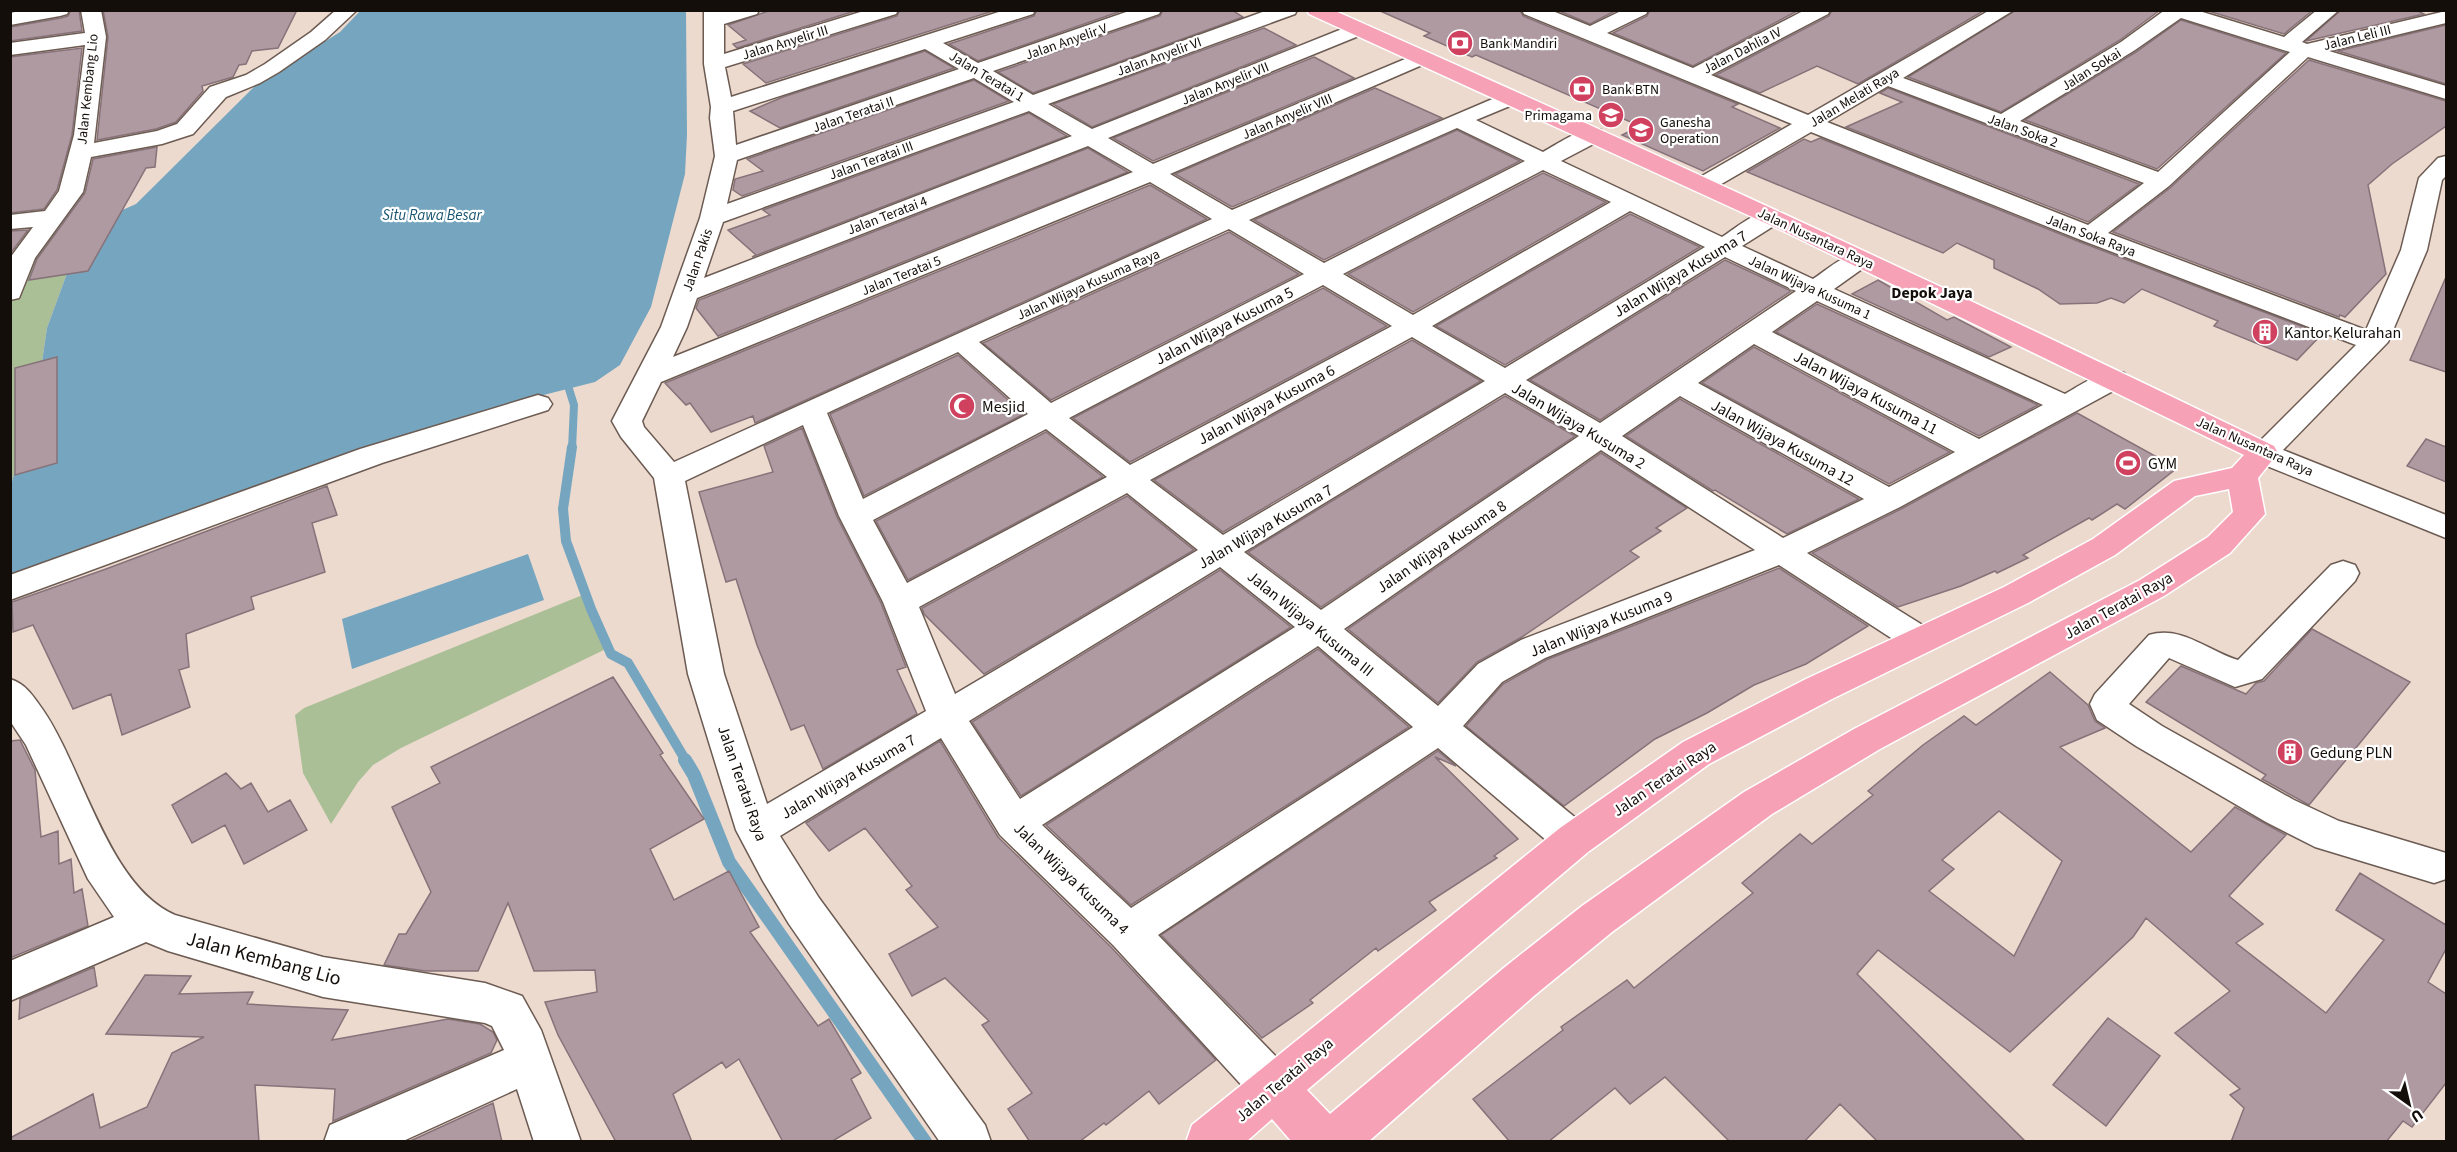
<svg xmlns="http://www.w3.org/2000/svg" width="2457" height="1152" viewBox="0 0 2457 1152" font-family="'Source Sans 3',sans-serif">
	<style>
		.green { fill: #aabf96 }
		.water { fill: #76a6bf }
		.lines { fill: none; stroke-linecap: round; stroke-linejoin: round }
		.stream-far2 { stroke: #76a6bf; stroke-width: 8 }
		.stream-far1 { stroke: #76a6bf; stroke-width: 10 }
		.stream { stroke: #76a6bf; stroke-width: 14 }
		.building { fill: #af9aa2; stroke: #867279; stroke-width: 1.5; fill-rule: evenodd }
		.minor-casing { stroke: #6c5b52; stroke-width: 3 }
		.highway-casing { stroke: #fff; stroke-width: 3 }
		.minor { fill: #fff; fill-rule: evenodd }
		.highway { fill: #f7a1b7; fill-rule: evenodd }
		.labels { text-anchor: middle; stroke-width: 4.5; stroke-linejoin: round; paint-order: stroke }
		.far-street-label { font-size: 14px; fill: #140e0a; stroke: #fff }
		.far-poi-label { font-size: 14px; fill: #140e0a; stroke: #fff; text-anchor: start }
		.far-water-label { font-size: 15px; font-style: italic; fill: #17546f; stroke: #fff }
		.street-label { font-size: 16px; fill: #140e0a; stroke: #fff }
		.far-quarter-label { font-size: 16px; font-weight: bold; fill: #140e0a; stroke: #fff }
		.poi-label { font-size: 16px; fill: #140e0a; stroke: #fff; text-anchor: start }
		.near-street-label { font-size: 20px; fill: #140e0a; stroke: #fff }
	</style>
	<rect width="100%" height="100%" fill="#eddacf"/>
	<!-- green -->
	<path class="green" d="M84 227 47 328 38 389 11 485 10 292 43 232Z
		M585 594 608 648 401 748 373 765 358 782 331 824 303 773 295 715 304 708Z"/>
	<!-- water -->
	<path class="water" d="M360 11H686L687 135 685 174 651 307 620 365 595 382 508 404 20 579 11 580V485L38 389 47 328 84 227 136 204 256 85 340 32Z
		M528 554 544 600 352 669 342 619Z"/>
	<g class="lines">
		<!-- stream-far2 -->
		<path class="stream-far2" d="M569 389 574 405 572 449"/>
		<!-- stream-far1 -->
		<path class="stream-far1" d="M572 447 563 509 566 541 591 609 611 654 628 663 686 761"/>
		<!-- stream -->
		<path class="stream" d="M685 760 694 775 729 862 925 1142"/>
	</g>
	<!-- building -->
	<path class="building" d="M71 10H79L82 31 10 41V27L61 18 68 16Z
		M103 10H297L278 48 252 51 246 64 239 65 233 77 202 86 203 91 176 122 156 129 97 140 108 37Z
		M771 10H858L737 48 733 44 746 40 728 25Z
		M900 10H996L766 83 743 64 897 16Z
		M1037 10H1124L978 61 949 44 1034 16Z
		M1163 10H1232L1243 17 1033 93 998 72 1160 16Z
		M1378 10H1520L1523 16 1738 104 1732 107 1780 128 1703 171 1622 135 1640 126 1476 55 1472 57 1424 36 1430 33Z
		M1557 10H1617L1590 24Z
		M1650 10H1799L1693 66 1613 33 1647 16Z
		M1832 10H1985L1858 84 1817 66 1760 93 1716 75 1829 16Z
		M2016 10H2160L2120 40 2001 112 1908 77Z
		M2205 10H2313L2284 34Z
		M2341 10H2416L2424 14 2306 41Z
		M2181 20 2286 53 2157 169 2025 120 2136 52Z
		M2446 25V84L2338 51Z
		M1264 28 1296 45 1092 127 1053 104Z
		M82 48 72 135 57 190 44 209 10 213V57Z
		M925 51 954 68 780 128 750 111 783 97Z
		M1314 57 1354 78 1153 161 1113 138Z
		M2309 60 2446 101V126L2392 164 2368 185 2386 274 2345 317 2340 315 2339 317 2113 232 2170 188Z
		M974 80 1009 101 742 196 733 190 735 179 763 171 747 159Z
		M1375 88 1442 118 1232 207 1175 174Z
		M1888 88 2139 184 2088 222 1846 127 1902 102 1880 93Z
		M1029 113 1067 136 752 257 756 255 728 230 770 215 763 210Z
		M1457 130 1520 161 1324 260 1254 220Z
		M1820 138 2080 242 2322 334 2297 360 2214 326 2218 321 2142 289 2124 303 2111 298 2097 303 2060 304 2038 289 1994 268V260L1957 243 1943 253 1747 172 1804 139 1811 142Z
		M157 147 155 167 146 168 88 271 29 280 37 259 85 193 93 159Z
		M1088 148 1128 172 718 336 696 308 699 300Z
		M1543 173 1606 202 1413 312 1348 274Z
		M1150 185 1207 219 755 423 753 416 711 432 690 403 686 405 665 383Z
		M1630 214 1700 247 1505 365 1436 326Z
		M28 230 10 254V231Z
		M1229 232 1299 274 1051 400 983 343Z
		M1725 260 1791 291 1600 420 1530 380Z
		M2446 277V372L2410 360Z
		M1878 280 1947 320 1954 317 2011 347 1989 357 1852 294Z
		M1323 288 1387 326 1130 462 1073 418Z
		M1817 304 2038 405 1979 436 1776 332Z
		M1412 340 1481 381 1223 532 1154 480Z
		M1754 347 1950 452 1889 484 1702 383Z
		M958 355 1024 414 864 496 830 414Z
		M57 357V463L15 475V368Z
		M1505 396 1575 436 1321 607 1248 552Z
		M1680 399 1859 499 1787 534 1715 490 1713 491 1626 436Z
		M2077 413 2177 468 2125 509 2117 504 2092 520 2089 518 2023 555 2028 558 1997 573 1995 571 1961 586 1898 607 1812 553 1901 509Z
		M802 428 837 517 881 603 906 667 897 670 917 714 823 769 804 725 791 730 757 645 736 579 726 582 699 492 773 472 764 446Z
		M1046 432 1103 477 908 580 876 521Z
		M2426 439 2446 447V482L2407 466Z
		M1601 453 1687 508 1656 528 1661 531 1630 551 1639 557 1522 637 1477 662 1438 703 1348 629Z
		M327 486 337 515 312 523 325 572 251 597 254 609 186 634 189 667 179 670 190 707 122 735 111 694 73 709 33 625 13 632 12 602 106 569Z
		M1127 496 1194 550 984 674 924 614 922 608Z
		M1779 568 1868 626 1806 664 1754 685 1707 713 1655 739 1564 806 1466 726 1503 684 1546 660Z
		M1220 570 1291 627 1021 796 972 722Z
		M2312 629 2410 682 2309 805 2262 779 2266 775 2146 702 2181 666 2246 694 2256 683 2264 681Z
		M1318 649 1409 727 1131 905 1046 825Z
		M2050 672 2088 705 2095 721 2105 728 2060 747 2191 852 2235 807 2286 835 2229 896 2263 924 2236 943 2326 1013 2384 940 2336 910 2360 873 2446 925V949L2428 982 2446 994V1083L2412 1127 2403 1121 2386 1142H2231L2244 1108 2230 1095 2240 1089 2175 1033 2230 991 2146 918 2133 937 2010 1052 1878 950 1857 974 2026 1142H1878L1840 1104 1804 1142H1730L1665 1077 1630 1104 1615 1088 1548 1142H1510L1473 1099 1563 1030 1561 1027 1627 980 1634 988 1753 893 1742 883 1800 834 1812 844 1873 795 1868 791 1923 745 1964 716 1976 725ZM1999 811 2062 861 2014 956 1929 891 1954 869 1942 860Z
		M613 677 663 753 660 755 704 819 650 849 674 900 729 871 759 927 750 932 818 1026 829 1019 861 1073 851 1079 871 1118 831 1142H783L739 1059 726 1068 722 1062 673 1094 692 1142H616L558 1035 545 1002 597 992 595 970 534 971 508 903 478 971H425L384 965 399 934H406L431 892 392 807 440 783 431 767Z
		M20 740 35 770 41 837 58 831 59 864 71 859 74 893 82 889 88 926 10 958V741Z
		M940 741 998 837 1111 947 1216 1060 1159 1104 1149 1091 1106 1125 1104 1123 1079 1142H1030L1008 1109 1032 1093 982 1025 989 1021 945 978 912 996 889 954 938 927 906 890 912 886 865 828 829 851 806 823Z
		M1438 751 1456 766 1435 757 1518 839 1494 856 1497 858 1429 902 1436 910 1378 951 1376 948 1310 1000 1313 1003 1262 1038 1161 935Z
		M226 773 241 789 251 783 268 812 290 800 307 830 244 864 225 825 192 843 172 805Z
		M94 967 97 986 19 1019 20 999Z
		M145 975 191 976 179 994 253 992 247 1004 348 1010 332 1040 448 1019 480 1024 493 1032 497 1040 491 1053 333 1121 335 1089 255 1085 259 1142H10V1138L93 1094 100 1128 147 1107 172 1053 204 1037 106 1034Z
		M2108 1018 2160 1056 2106 1126 2053 1085Z
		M493 1103 502 1142H408Z"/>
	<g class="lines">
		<defs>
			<path id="minor" d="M25 10H69L67 14 60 16 10 25V13Z
				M81 10H101L106 37 94 143 157 131 177 124 210 87 246 75 265 64 311 32 336 10H357L325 40 279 72 260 83 226 97 193 134 162 144 91 157 83 192 35 258 19 298 10 300V258L33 227 10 229V215L45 211 59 191 74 135 85 45 10 55V43L85 33Z
				M704 10H759L757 14 724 24V54L867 10H898L896 14 725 67 731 97 1005 10H1035L1033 14 943 43 978 63 1132 10H1161L1159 14 993 71 1033 95 1268 10H1297L1295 14 1048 104 1092 129 1352 25H1366L1369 29 1366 33 1108 138 1153 164 1422 52 1429 54 1432 58 1429 62 1170 174 1232 210 1509 92 1517 93 1520 98 1517 103 1476 120 1543 152C1559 143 1582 126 1601 130L1604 135 1601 140 1561 161 1722 237C1739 226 1759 207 1780 212L1783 217 1780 222 1742 246 1813 279C1830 268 1848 249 1869 254L1873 259 1869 264 1834 289 2065 394C2083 384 2103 368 2124 373L2128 379 2124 385 1900 507 1807 553 1932 631 1937 640 1932 649 1920 653 1908 649 1779 565 1545 658 1502 682 1463 726 1588 828 1594 840 1588 852 1574 857 1560 852 1438 748 1158 935 1290 1071 1297 1087 1290 1103 1274 1109 1258 1103 1113 945 1000 835 941 738 780 836 819 898 985 1125 991 1142H940L789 924 763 881 736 830 688 674 654 478 621 437 612 421 661 327 700 218 715 156 710 118 711 107 704 64ZM925 49 959 69 736 145 733 111ZM974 78 1014 102 727 204 737 160ZM1029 111 1072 136 704 278 723 222ZM1457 128 1525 161 1324 263 1249 220ZM1088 146 1133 172 673 357 687 327 697 298ZM1543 170 1611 202 1413 315 1343 274ZM1150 182 1212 219 674 462 644 427 642 421 661 382ZM1630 211 1705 247 1505 368 1432 326ZM1229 229 1304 274 1051 403 979 342ZM1725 257 1796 291 1600 423 1526 380ZM1323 285 1392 326 1130 465 1069 418ZM1817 301 2043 405 1979 439 1772 332ZM1412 337 1485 381 1223 535 1150 480ZM1754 344 1955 452 1889 487 1698 383ZM958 352 1028 414 863 499 827 413ZM1505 393 1579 436 1321 610 1244 552ZM1680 396 1864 499 1783 538 1622 436ZM803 425 839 516 883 602 926 711 767 804 724 674 685 481ZM1046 429 1107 477 907 583 873 520ZM1601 450 1755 550 1521 640 1478 664 1438 706 1344 629ZM1127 493 1198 550 955 694 919 607ZM1220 567 1295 627 1020 799 969 721ZM1318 646 1413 727 1131 908 1042 825Z
				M1522 10H1550L1590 26 1623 10H1648L1646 14 1607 33 1693 68 1805 10H1830L1828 14 1711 75 1808 115 1990 10H2014L1903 78 2001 114 2121 42 2165 10H2196L2284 37 2317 10H2339L2302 42 2307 44 2446 11V23L2329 51 2446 86V99L2308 57 2169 186 2108 233 2366 330 2401 250 2419 178 2438 158 2446 156V176L2442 180 2427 250 2388 342 2283 450 2446 515V538L2252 460 2248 453 2356 345 2081 240 1811 132 1711 190 1703 192 1695 190 1691 185 1695 180 1792 124 1524 14ZM2181 18 2290 52 2158 172 2020 121 2135 50ZM1888 86 2144 183 2088 225 1827 122Z
				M538 395 548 398 552 404 548 410 382 463 10 600V575L360 449Z
				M2343 561 2355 565 2359 573 2355 581 2262 679 2235 687 2169 658 2129 704 2162 726 2294 800 2339 821 2446 853V879L2434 883 2315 847 2266 822 2136 746 2097 720 2090 704 2095 694 2149 635C2181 625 2208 651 2238 660L2331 565Z
				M10 679C26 684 33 696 43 710 83 768 108 886 175 915L323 957 485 983 522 996 541 1030 581 1142H534L517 1089 401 1142H324L330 1125 504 1050 492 1026 485 1023 323 997 168 951 146 942 10 1001V961L114 917 88 879 26 745 10 721Z"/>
			<path id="highway" d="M1307 10H1333C1649 150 1963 295 2274 446L2278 453 2258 478 2265 514 2230 553 2164 596 1880 749 1772 814 1612 932 1535 995 1368 1142H1292L1272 1119 1246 1142H1186L1192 1125 1560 828 1683 742 1806 679 2004 587 2093 539 2174 481 2232 468 2244 455 1783 231 1309 14ZM2229 489 2233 512 2208 537 2140 580 1854 729 1744 792 1582 906 1505 967 1330 1114 1307 1090 1588 852 1709 764 1832 699 2028 603 2115 555 2195 496Z"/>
		</defs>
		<!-- minor casing -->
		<use href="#minor" class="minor-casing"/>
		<!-- highway casing -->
		<use href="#highway" class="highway-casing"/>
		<!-- minor -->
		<use href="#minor" class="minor"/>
		<!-- highway -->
		<use href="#highway" class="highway"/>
	</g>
	<!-- icons -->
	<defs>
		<symbol id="bank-disc" viewBox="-11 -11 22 22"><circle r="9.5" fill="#d0405f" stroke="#fff"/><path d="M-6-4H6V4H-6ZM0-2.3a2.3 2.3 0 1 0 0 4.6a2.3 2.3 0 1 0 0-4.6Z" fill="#fff"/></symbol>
		<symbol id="school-disc" viewBox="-11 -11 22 22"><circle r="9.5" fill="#d0405f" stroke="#fff"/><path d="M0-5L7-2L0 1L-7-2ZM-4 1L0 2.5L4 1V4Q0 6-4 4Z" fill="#fff"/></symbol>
		<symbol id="building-disc" viewBox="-11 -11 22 22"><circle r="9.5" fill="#d0405f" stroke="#fff"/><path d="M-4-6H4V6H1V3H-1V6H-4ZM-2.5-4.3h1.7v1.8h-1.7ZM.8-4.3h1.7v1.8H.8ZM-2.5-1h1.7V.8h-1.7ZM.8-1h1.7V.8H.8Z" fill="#fff"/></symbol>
		<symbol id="mosque-disc" viewBox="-11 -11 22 22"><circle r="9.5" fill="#d0405f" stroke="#fff"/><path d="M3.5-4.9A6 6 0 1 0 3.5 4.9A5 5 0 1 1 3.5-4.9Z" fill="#fff"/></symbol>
		<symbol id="stadium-disc" viewBox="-11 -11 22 22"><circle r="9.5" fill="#d0405f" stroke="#fff"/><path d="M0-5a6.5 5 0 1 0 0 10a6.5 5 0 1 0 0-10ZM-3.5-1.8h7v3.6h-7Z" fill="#fff"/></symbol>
	</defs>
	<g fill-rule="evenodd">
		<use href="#bank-disc" x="1445" y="28" width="30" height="30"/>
		<use href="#bank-disc" x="1567" y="74" width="30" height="30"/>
		<use href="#school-disc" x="1596" y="100" width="30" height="30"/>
		<use href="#school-disc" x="1626" y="115" width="30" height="30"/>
		<use href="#building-disc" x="2250" y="317" width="30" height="30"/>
		<use href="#mosque-disc" x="947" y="391" width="30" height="30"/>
		<use href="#stadium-disc" x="2113" y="448" width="30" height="30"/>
		<use href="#building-disc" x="2275" y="737" width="30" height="30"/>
	</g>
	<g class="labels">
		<!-- far-street labels -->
		<g class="far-street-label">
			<text transform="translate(2357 37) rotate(-14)" y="5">Jalan Leli III</text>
			<text transform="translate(1066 41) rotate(-19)" y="5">Jalan Anyelir V</text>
			<text transform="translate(785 42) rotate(-17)" y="5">Jalan Anyelir III</text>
			<text transform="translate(1742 50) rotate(-27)" y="5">Jalan Dahlia IV</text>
			<text transform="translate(1159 56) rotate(-20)" y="5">Jalan Anyelir VI</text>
			<text transform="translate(2091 69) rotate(-32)" y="5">Jalan Sokai</text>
			<text transform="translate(987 76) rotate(31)" y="5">Jalan Teratai 1</text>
			<text transform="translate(1225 83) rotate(-22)" y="5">Jalan Anyelir VII</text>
			<text transform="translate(87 89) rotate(-84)" y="5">Jalan Kembang Lio</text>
			<text transform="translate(1854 97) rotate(-31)" y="5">Jalan Melati Raya</text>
			<text transform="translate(853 114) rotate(-19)" y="5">Jalan Teratai II</text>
			<text transform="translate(1287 116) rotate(-23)" y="5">Jalan Anyelir VIII</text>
			<text transform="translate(2023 130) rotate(20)" y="5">Jalan Soka 2</text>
			<text transform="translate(871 160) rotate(-20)" y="5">Jalan Teratai III</text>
			<text transform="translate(887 215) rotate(-21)" y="5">Jalan Teratai 4</text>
			<text transform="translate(2091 235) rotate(21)" y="5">Jalan Soka Raya</text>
			<text transform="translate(1816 238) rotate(25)" y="5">Jalan Nusantara Raya</text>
			<text transform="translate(697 260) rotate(-71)" y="5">Jalan Pakis</text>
			<text transform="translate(901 275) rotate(-22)" y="5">Jalan Teratai 5</text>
			<text transform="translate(1088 284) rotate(-24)" y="5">Jalan Wijaya Kusuma Raya</text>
			<text transform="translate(1810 287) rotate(25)" y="5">Jalan Wijaya Kusuma 1</text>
			<text transform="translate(2255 446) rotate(24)" y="5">Jalan Nusantara Raya</text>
		</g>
		<!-- far-poi labels -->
		<g class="far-poi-label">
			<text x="1480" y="48">Bank Mandiri</text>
			<text x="1602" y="94">Bank BTN</text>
			<text x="1592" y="120" text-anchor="end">Primagama</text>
			<text x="1660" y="127">Ganesha<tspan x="1660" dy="16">Operation</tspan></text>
		</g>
		<!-- far-water labels -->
		<g class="far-water-label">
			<text x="432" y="220">Situ Rawa Besar</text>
		</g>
		<!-- street labels -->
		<g class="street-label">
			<text transform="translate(1680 273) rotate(-31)" y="6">Jalan Wijaya Kusuma 7</text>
			<text transform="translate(1224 325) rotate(-27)" y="6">Jalan Wijaya Kusuma 5</text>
			<text transform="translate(1866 392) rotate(28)" y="6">Jalan Wijaya Kusuma 11</text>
			<text transform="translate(1266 404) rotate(-28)" y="6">Jalan Wijaya Kusuma 6</text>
			<text transform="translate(1579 425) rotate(31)" y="6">Jalan Wijaya Kusuma 2</text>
			<text transform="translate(1783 442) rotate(29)" y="6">Jalan Wijaya Kusuma 12</text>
			<text transform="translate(1265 526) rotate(-30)" y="6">Jalan Wijaya Kusuma 7</text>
			<text transform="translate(1441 546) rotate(-34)" y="6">Jalan Wijaya Kusuma 8</text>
			<text transform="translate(2118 605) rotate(-29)" y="6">Jalan Teratai Raya</text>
			<text transform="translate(1311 623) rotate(39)" y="6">Jalan Wijaya Kusuma III</text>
			<text transform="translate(1601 623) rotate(-22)" y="6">Jalan Wijaya Kusuma 9</text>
			<text transform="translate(848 776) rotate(-30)" y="6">Jalan Wijaya Kusuma 7</text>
			<text transform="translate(1664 778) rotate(-34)" y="6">Jalan Teratai Raya</text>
			<text transform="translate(743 783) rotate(71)" y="6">Jalan Teratai Raya</text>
			<text transform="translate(1072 878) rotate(44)" y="6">Jalan Wijaya Kusuma 4</text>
			<text transform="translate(1284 1079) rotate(-40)" y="6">Jalan Teratai Raya</text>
		</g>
		<!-- far-quarter labels -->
		<g class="far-quarter-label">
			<text x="1932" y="298">Depok Jaya</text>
		</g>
		<!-- poi labels -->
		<g class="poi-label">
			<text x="2284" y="338">Kantor Kelurahan</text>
			<text x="982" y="412">Mesjid</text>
			<text x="2148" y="469">GYM</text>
			<text x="2310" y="758">Gedung PLN</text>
		</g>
		<!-- near-street labels -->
		<g class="near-street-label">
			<text transform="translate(264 958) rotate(15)" y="7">Jalan Kembang Lio</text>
		</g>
	</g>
	<!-- border -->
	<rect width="2457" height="1152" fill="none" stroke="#140e0a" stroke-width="24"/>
	<!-- north arrow -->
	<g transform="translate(2409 1104) rotate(146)" stroke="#ffffff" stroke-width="4.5" paint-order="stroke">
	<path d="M0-4.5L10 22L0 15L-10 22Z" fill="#140e0a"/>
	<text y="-9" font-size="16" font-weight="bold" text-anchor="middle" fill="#140e0a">U</text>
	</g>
</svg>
